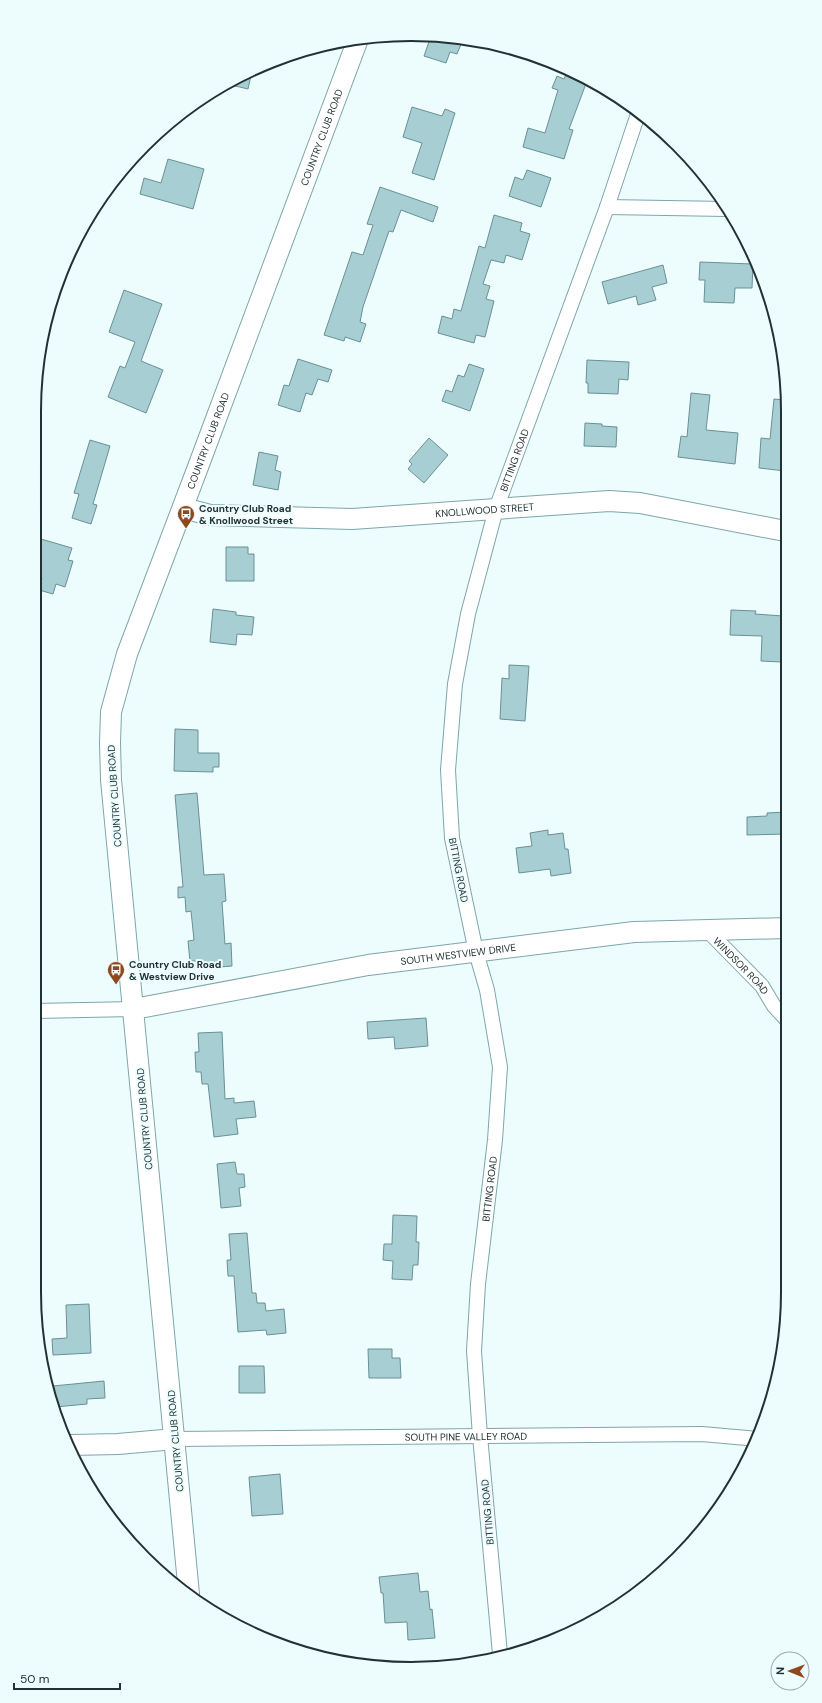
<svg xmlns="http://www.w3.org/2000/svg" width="822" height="1703" viewBox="0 0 822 1703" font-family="'DM Sans',sans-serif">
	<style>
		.building { fill: #a7cfd3; stroke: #699094 }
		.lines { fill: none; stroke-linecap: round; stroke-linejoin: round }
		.street-casing { stroke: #7ea6aa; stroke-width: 16 }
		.secondary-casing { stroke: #7ea6aa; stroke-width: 22 }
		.street { stroke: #fff; stroke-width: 14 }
		.secondary { stroke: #fff; stroke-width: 20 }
		.labels { text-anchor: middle; stroke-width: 4; stroke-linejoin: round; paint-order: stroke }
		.street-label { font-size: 10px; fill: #223234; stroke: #edfdfe }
		.poi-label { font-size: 10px; font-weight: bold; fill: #223234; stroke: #edfdfe; text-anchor: start }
		.rim { fill: none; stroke: #223234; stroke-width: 2 }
	</style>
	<rect width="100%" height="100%" fill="#edfdfe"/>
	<!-- building -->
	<path class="building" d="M431 36 452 38 462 42 457 54 450 52 446 63 424 56Z
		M568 70 587 81 569 129 573 130 564 159 523 147 528 128 545 133 558 90 552 88 557 76 564 79Z
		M252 71 248 89 227 84 239 78Z
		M412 107 442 116 445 109 455 113 434 180 412 173 422 143 403 137Z
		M168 159 204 169 193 209 140 194 144 178 161 183Z
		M527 170 551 178 541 207 509 196 515 177 523 180Z
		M380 187 438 207 433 222 401 210 393 232 389 231 363 307 360 322 366 324 360 342 345 337 344 341 324 335 352 252 363 255 373 225 367 224Z
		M494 215 522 223 520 231 530 234 522 260 506 255 504 263 491 260 483 284 490 286 486 299 494 301 485 337 476 335 474 343 438 333 442 316 452 319 454 309 461 311 479 246 485 248Z
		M700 262 753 264 752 288H735L734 303 704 302 705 280H699Z
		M663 265 667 283 652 287 656 300 638 305 636 296 608 304 602 282Z
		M124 290 162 304 141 361 163 370 146 413 108 397 120 366 125 368 135 342 109 332Z
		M298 359 332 370 328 382 318 379 312 395 306 393 300 412 278 405 284 385 289 386Z
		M587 360 629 362 628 380 619 379 618 394 588 393V383H586Z
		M469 364 484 369 470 411 442 401 446 390 452 392 458 375 464 377Z
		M691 393 710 395 706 430 738 433 735 464 678 457 681 436 687 437Z
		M774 399 785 400V471L759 468 761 438 770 439Z
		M585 423 602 424V426L617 427 616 447 584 446Z
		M429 438 448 455 424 483 408 469 412 464 409 461Z
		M90 440 110 446 93 504 97 505 91 524 72 518 79 494 74 493Z
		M259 452 278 456 275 470 281 472 278 490 253 485Z
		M34 537 72 548 68 560 73 561 65 587 56 584 53 594 39 590 42 578 36 576 41 558 34 556Z
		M226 547H248V554H254V581H226Z
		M213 609 236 612V615L254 617 252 635 237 634 236 645 210 642Z
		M731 610 756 611 755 614 783 616 781 662 761 661 762 636 730 635Z
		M509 665 529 666 525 721 500 719 502 678 509 679Z
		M175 729 198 730V753H219V767H213V772L174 771Z
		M197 793 204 875 224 874 226 901 222 902 225 944 231 943 232 966 197 969 196 961H190L188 941 194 940 191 911 186 912 185 897 178 898V887H183L175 795Z
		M786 812V834L747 835V817L767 816V813Z
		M548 830V835L563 833 565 849H568L571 873 551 876 550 869 519 873 516 848 532 846 530 833Z
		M426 1018 428 1046 395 1049 394 1037 368 1039 367 1022Z
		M222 1032 225 1099 234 1098V1103L254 1101 256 1117 236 1119 238 1134 214 1137 208 1084H202L201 1072H196L195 1052H199L198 1033Z
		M235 1162 237 1174H244L245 1187 239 1188 241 1206 221 1208 217 1164Z
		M393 1215 417 1216 416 1242H419L418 1265H413L412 1280 392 1279 393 1261 383 1260 384 1244H392Z
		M247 1233 252 1293H256L257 1303H265L266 1311 284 1309 286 1333 267 1335 266 1330 238 1332 234 1276H228L227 1260H231L229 1234Z
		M89 1304 91 1353 53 1355 52 1339 67 1338 66 1305Z
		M368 1349H392V1358H400L401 1378H369Z
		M239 1366H264L265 1393H239Z
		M104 1381 105 1398 87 1399V1404L55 1407 53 1386Z
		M280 1474 283 1514 252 1516 249 1477Z
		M418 1573 420 1592 428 1591 430 1610 432 1609 435 1638 408 1640 407 1622 385 1623 383 1593H381L379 1577Z"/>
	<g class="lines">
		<defs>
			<g id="street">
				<path d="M607 207 726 209"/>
				<path id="s1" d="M708 931 762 986 774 1006 787 1020"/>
				<path d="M34 1011 134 1009"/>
				<path id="s2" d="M175 1439 702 1434 758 1439"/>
				<path id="s3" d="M500 1654 480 1436 474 1351 478 1284 495 1140 500 1067 487 990 476 952 452 838 448 770 455 684 468 614 496 509 607 207 639 111"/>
			</g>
			<g id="secondary">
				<path id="s4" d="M183 508 210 515 352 519 609 501 640 503 785 531"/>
				<path id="s5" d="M134 1009 368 965 634 932 787 928"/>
				<path d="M71 1445 118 1444 175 1439"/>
				<path id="s6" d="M189 1594 111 780 110 743 111 712 127 654 198 467 358 39"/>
			</g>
		</defs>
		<!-- street casing -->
		<use href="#street" class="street-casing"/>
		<!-- secondary casing -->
		<use href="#secondary" class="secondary-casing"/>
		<!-- street -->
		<use href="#street" class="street"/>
		<!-- secondary -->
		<use href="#secondary" class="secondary"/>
	</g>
	<!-- icons -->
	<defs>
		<symbol id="bus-pin" viewBox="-11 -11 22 30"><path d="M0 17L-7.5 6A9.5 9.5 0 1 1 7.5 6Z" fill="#8d481d" stroke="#edfdfe"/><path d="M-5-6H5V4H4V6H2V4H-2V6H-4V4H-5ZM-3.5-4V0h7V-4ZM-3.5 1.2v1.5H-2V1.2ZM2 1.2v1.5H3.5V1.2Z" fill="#fff"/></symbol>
	</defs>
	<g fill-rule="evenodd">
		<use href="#bus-pin" x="176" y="504" width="20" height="27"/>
		<use href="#bus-pin" x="106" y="960" width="20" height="27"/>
	</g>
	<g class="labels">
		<!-- street labels -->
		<g class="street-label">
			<text dy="4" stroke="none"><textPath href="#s6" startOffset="1498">COUNTRY CLUB ROAD</textPath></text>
			<text dy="4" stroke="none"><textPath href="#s6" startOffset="1174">COUNTRY CLUB ROAD</textPath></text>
			<text dy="4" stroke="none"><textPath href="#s3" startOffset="1210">BITTING ROAD</textPath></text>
			<text dy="4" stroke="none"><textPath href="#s4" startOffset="303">KNOLLWOOD STREET</textPath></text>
			<text transform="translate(114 796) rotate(-94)" y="4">COUNTRY CLUB ROAD</text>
			<text transform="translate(459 870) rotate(79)" y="4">BITTING ROAD</text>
			<text dy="4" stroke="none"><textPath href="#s5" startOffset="329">SOUTH WESTVIEW DRIVE</textPath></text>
			<text dy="4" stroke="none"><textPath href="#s1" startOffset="48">WINDSOR ROAD</textPath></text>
			<text transform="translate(144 1119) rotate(-95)" y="4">COUNTRY CLUB ROAD</text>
			<text dy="4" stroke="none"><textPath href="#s3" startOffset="467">BITTING ROAD</textPath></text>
			<text dy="4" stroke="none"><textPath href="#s2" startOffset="291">SOUTH PINE VALLEY ROAD</textPath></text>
			<text transform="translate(175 1441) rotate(-95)" y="4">COUNTRY CLUB ROAD</text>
			<text transform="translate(487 1512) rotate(-95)" y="4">BITTING ROAD</text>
		</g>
		<!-- poi labels -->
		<g class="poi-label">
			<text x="199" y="512">Country Club Road<tspan x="199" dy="12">&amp; Knollwood Street</tspan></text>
			<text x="129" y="968">Country Club Road<tspan x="129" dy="12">&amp; Westview Drive</tspan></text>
		</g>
	</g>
	<!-- crop -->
	<path d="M0 0H822V1703H0ZM411 41H411A370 370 0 0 1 781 411V1292A370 370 0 0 1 411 1662H411A370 370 0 0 1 41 1292V411A370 370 0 0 1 411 41Z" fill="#edfdfe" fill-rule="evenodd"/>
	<path class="rim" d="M411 41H411A370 370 0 0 1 781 411V1292A370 370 0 0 1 411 1662H411A370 370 0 0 1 41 1292V411A370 370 0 0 1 411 41Z"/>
	<!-- north arrow -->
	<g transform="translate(790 1671) rotate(271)"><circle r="19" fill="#edfdfe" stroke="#9cacad"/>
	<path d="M0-3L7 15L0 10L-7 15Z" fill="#8d481d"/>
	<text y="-6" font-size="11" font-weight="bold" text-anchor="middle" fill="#223234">N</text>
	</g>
	<!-- scale -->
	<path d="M14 1683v6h106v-6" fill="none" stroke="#223234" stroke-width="2"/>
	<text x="20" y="1683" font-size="12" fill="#223234" stroke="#edfdfe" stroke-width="3" paint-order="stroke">50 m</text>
</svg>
